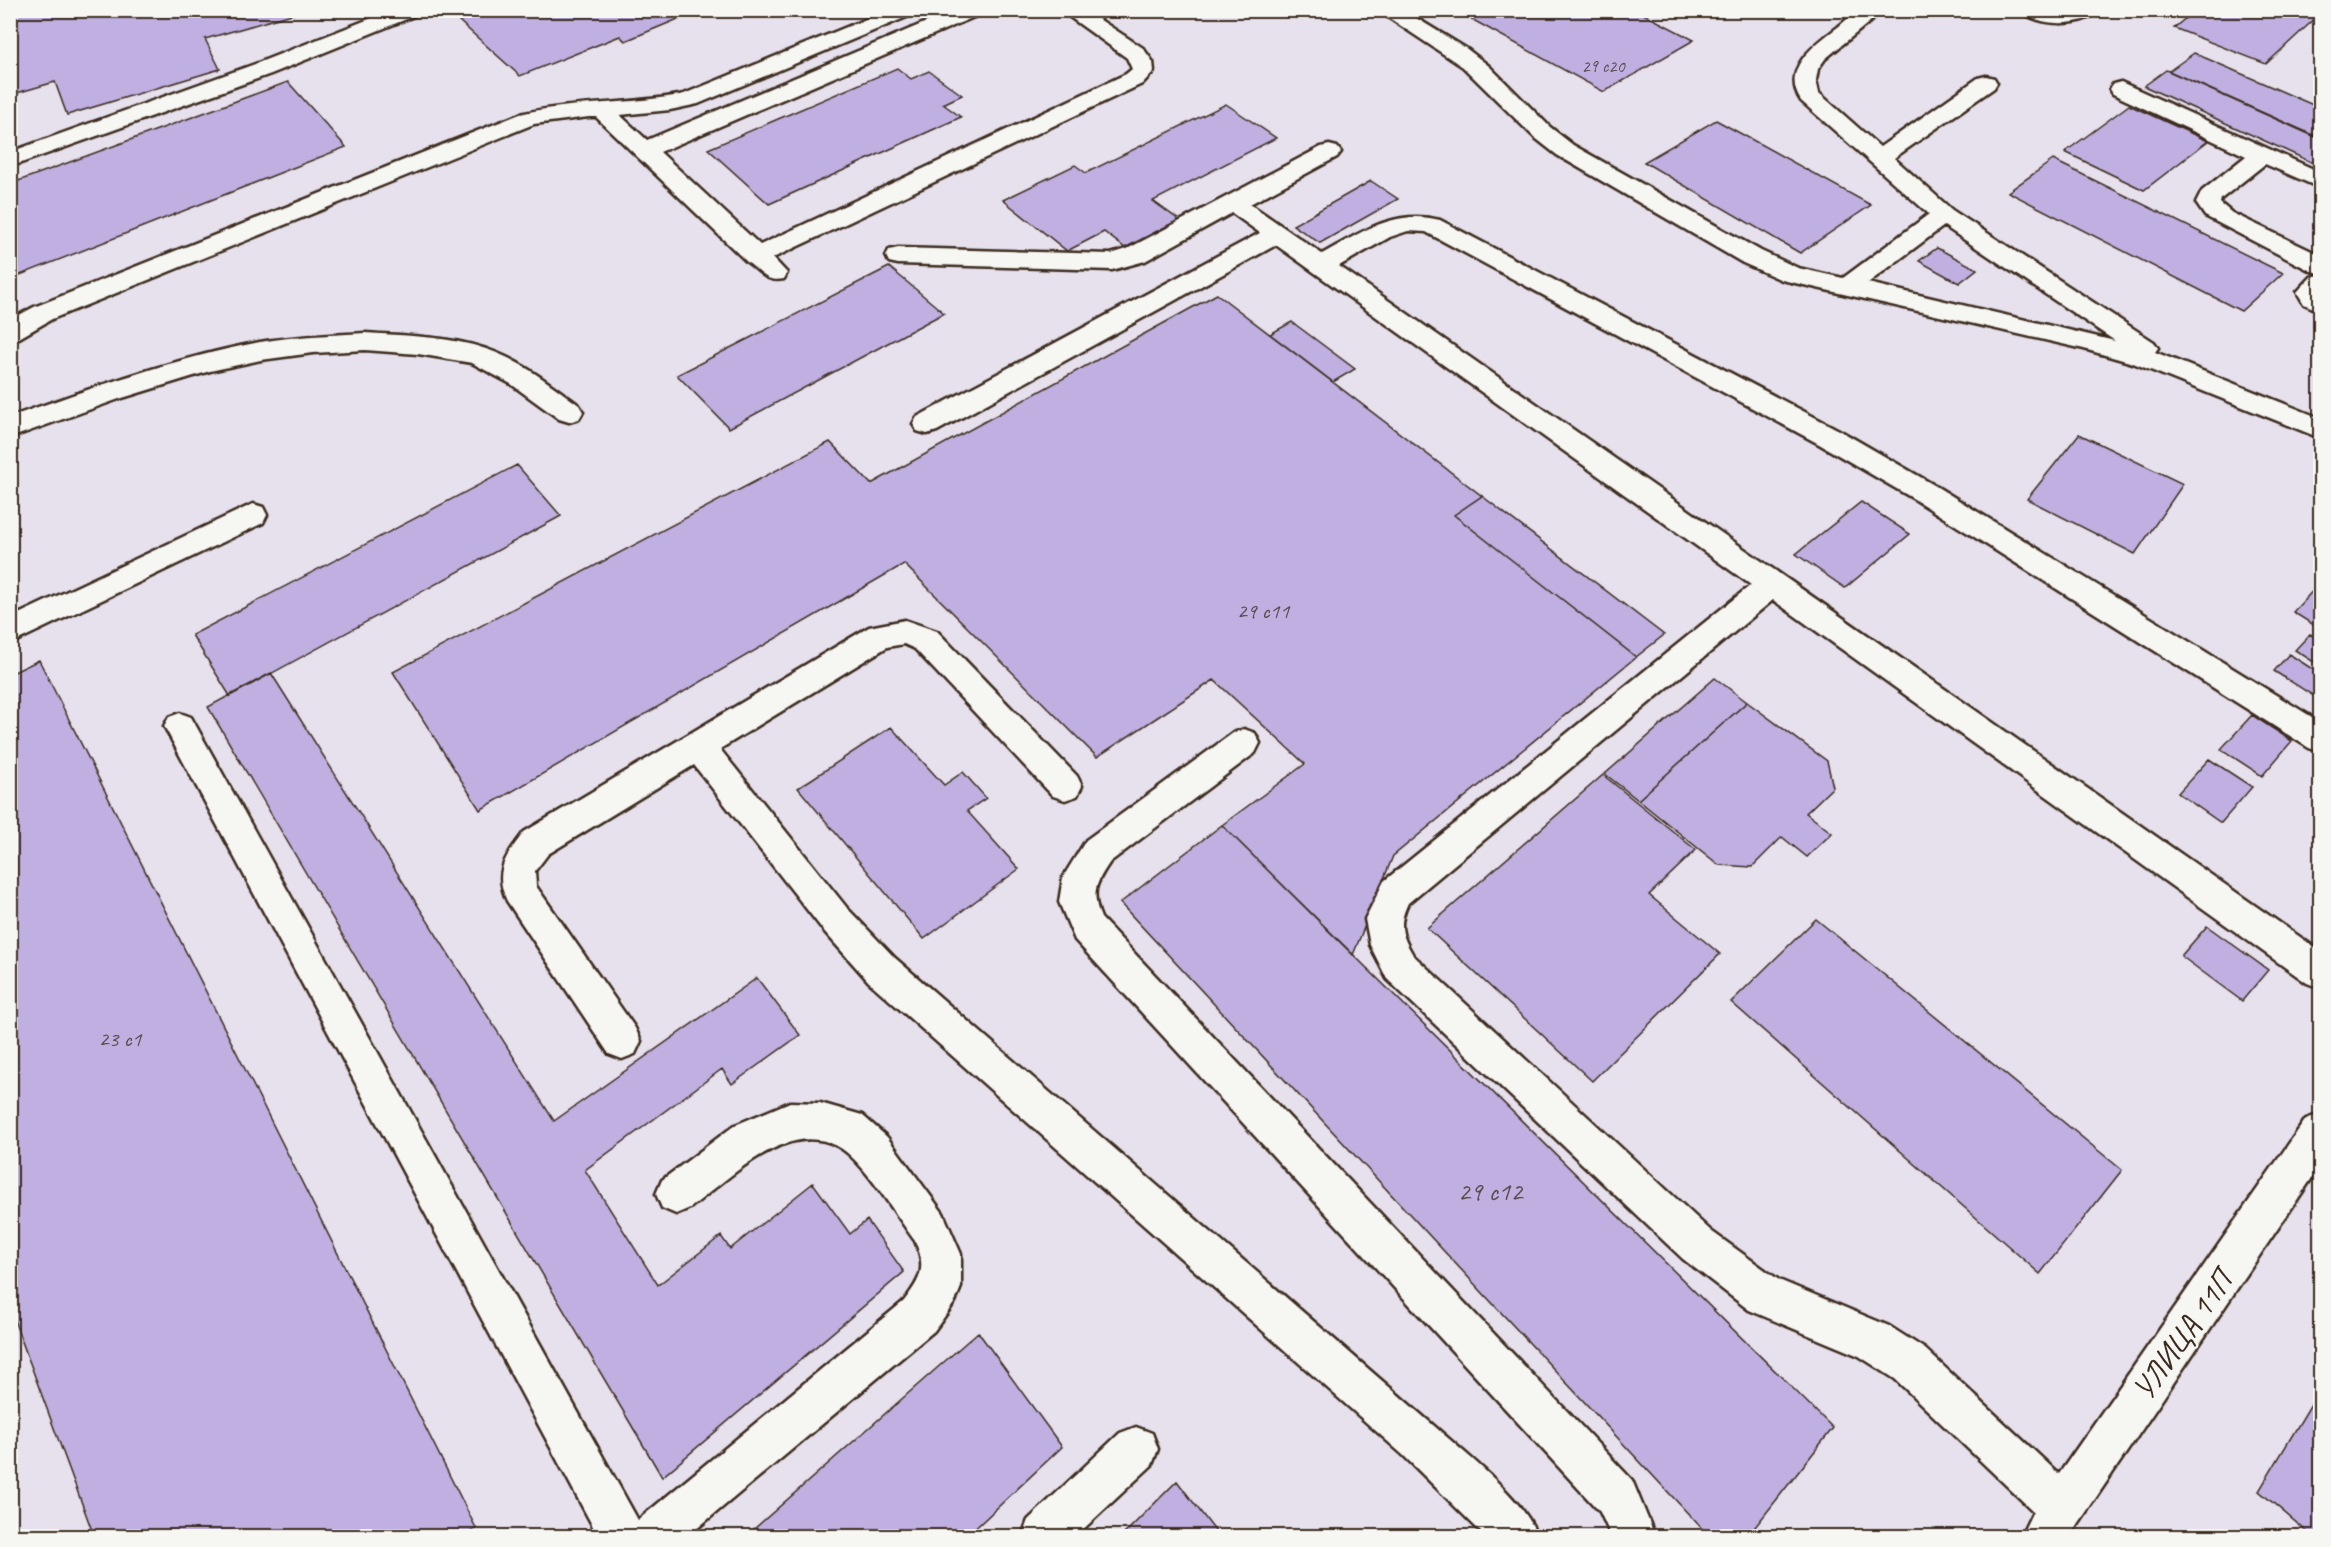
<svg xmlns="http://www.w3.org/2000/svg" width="2331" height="1547" viewBox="0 0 2331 1547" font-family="Caveat,sans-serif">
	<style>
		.building { fill: #bfb0e1; stroke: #3b2a1e; stroke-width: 1.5 }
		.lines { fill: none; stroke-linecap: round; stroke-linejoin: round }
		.minor-casing { stroke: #3b2a1e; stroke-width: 5 }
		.minor { fill: #f6f6f2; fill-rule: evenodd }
		.labels { text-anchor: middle; stroke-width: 4.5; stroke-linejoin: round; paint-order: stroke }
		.far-number-label { font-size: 18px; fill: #5c4c4f }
		.number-label { font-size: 22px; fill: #5c4c4f }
		.near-number-label { font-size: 27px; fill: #5c4c4f }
		.near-street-label { font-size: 32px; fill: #3b2a1e; stroke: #f6f6f2 }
	</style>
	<rect width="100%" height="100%" fill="#e6e1ed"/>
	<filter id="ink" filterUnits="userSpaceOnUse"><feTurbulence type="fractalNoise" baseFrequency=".0167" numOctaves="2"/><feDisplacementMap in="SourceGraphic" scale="12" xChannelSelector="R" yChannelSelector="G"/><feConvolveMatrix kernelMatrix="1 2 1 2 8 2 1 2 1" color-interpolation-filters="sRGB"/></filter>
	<g filter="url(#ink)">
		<!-- building -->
		<path class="building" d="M10 10H306L205 39 220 69 67 115 55 82 10 95Z
			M486 10H700L625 41 620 36 520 76 459 21Z
			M1455 10H1636L1694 40 1604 92Z
			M2195 10H2320V14L2266 64 2174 28Z
			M2194 53 2320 108V138L2169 71Z
			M897 68 911 79 929 71 962 95 943 104 961 117 769 204 708 149Z
			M2166 70 2320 139V166L2144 86Z
			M288 82 346 147 10 279V184Z
			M1226 104 1276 138 1153 201 1179 220 1125 248 1104 232 1067 251 1003 200 1075 165 1086 173Z
			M2129 105 2208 141 2144 190 2065 152Z
			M1716 120 1871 205 1800 253 1644 162Z
			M2053 160 2283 273 2241 311 2008 192Z
			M1371 181 1398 199 1320 243 1293 225Z
			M1937 248 1977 269 1959 283 1919 261Z
			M889 267 944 313 729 428 677 375Z
			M1217 294 1482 496 1454 515 1636 657 1393 856 1353 955 1222 825 1305 764 1214 680 1097 757 904 564 480 810 393 672 830 442 871 484Z
			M1292 322 1355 369 1333 382 1270 334Z
			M2079 434 2183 484 2135 554 2027 499Z
			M517 465 561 516 230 696 192 635Z
			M1482 496 1664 635 1636 657 1454 515Z
			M1861 502 1910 534 1845 588 1796 554Z
			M2320 583V629L2293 612Z
			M2310 634 2320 640V666L2295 650Z
			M2289 654 2320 674V700L2274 671Z
			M39 660 476 1528 466 1536H94L10 1309V674Z
			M271 673 554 1121 757 978 800 1035 732 1084 722 1069 585 1170 658 1285 721 1236 730 1249 813 1183 850 1234 867 1220 904 1272 662 1477 208 707Z
			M1715 678 1747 702 1638 800 1605 774Z
			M1747 702 1827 761 1833 787 1806 813 1832 833 1807 857 1782 837 1752 867 1719 865 1638 800Z
			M2252 715 2292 741 2262 776 2221 749Z
			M891 727 944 785 963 772 986 798 967 811 1019 869 924 939 798 788Z
			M2209 759 2252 787 2221 823 2178 793Z
			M1603 775 1696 850 1649 895 1720 954 1592 1081 1427 928Z
			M1222 825 1833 1428 1748 1536H1709L1120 903Z
			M1816 919 2122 1170 2040 1274 1731 1002Z
			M2207 926 2268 970 2242 1001 2181 956Z
			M978 1332 1062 1447 967 1536H746Z
			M2320 1389V1536H2312L2259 1491Z
			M1177 1481 1219 1536H1122Z"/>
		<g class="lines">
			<defs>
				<path id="minor" d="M392 10H422L419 14 271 74 10 167V152L255 64Z
					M888 10H917L914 14 698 104 670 110 620 115 647 140 955 10H984L981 14 660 152 760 245 1126 74 1132 69 1127 58 1060 10H1085L1143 48 1153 62 1154 71 1142 84 773 258 787 273 784 279C766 283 760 271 747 262L596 117H589L534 124 52 319 19 338 10 340V320L34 307 520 114C574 101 630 105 684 94Z
					M1377 10H1403L1467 49 1489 66 1550 127 1573 145 1761 251 1798 268 1843 278 1929 214 1801 101C1780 69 1815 44 1838 27 1844 22 1853 13 1861 10 1867 9 1877 10 1884 10L1825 59 1818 69 1816 80 1819 93 1880 147 1978 78 1986 76 1994 78 1997 83 1994 88 1894 158 1952 210 2154 342 2158 348 2155 352 2320 418V438L2133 363 2084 349 1782 280 1743 263 1557 155 1534 137 1463 67ZM1944 226 2115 341 1868 283Z
					M2022 10H2098C2086 28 2034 27 2022 10Z
					M2121 82 2320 172V188L2265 164 2221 199 2220 203 2232 213 2320 255V273L2311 271 2205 216 2196 203 2202 191 2246 156 2113 94 2110 89 2113 84Z
					M1329 145 1337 147 1341 152 1337 157 1250 204 1322 254C1360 233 1394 208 1440 220L1839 430 1934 485 2320 722V752L2309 748 1914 499 1819 444 1426 232 1408 231 1390 237 1339 266 2320 951V988L2307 983 1773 600 1408 903C1398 924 1401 935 1413 955L1711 1231 1779 1280 1889 1326 1925 1349 2059 1474 2306 1119 2320 1114V1166L2070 1536H2021L2033 1511 1895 1379 1859 1356 1749 1310 1683 1259 1387 979 1370 945 1365 919 1384 881 1751 585 1276 245 937 431 927 434 917 431 913 424 917 417 1260 233 1232 213 1145 261 1112 270 898 264 889 262 886 256 889 250 898 248 1111 254 1127 249 1321 147Z
					M2320 275V311L2304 304 2297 292 2311 277Z
					M365 333C409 336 456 336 497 353 527 365 553 386 579 405L583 412 579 419 569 422 559 419 511 384 472 363 418 354 365 350 313 353 261 360 210 371 119 399 10 438V417C92 388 175 358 260 342 295 336 330 335 365 333Z
					M253 504 263 507 267 515 263 523 10 644V618Z
					M905 620 937 631 1077 776 1082 786 1077 796 1065 800 1053 796 915 649 904 644 887 647 720 749 847 908 895 958 1433 1425C1463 1452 1526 1500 1537 1536H1485L1403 1455 869 982 823 930 694 765 548 854 535 871 536 886 635 1028 641 1041 635 1054 622 1059 609 1054 507 901C493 871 506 856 524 832L869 627Z
					M180 713 191 717 638 1520 904 1301C921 1279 927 1268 915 1241 897 1217 862 1158 837 1146 787 1119 727 1180 690 1208L676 1214 662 1208 656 1194 662 1180 735 1125 790 1102 820 1103 862 1115 887 1137 943 1213 961 1254V1287L955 1302 934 1331 688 1536H598L169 735 164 726 169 717Z
					M1244 729 1255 733 1260 743 1255 753 1110 862C1095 884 1091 893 1101 918L1632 1480 1655 1536H1611L1600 1512 1075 940 1059 902 1063 877 1086 840 1233 733Z
					M1136 1427 1152 1433 1158 1449 1152 1465 1076 1536H1022L1028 1520 1120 1433Z"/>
			</defs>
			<!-- minor casing -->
			<use href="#minor" class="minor-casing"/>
			<!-- minor -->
			<use href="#minor" class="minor"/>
		</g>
	</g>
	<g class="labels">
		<!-- far-number labels -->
		<g class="far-number-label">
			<text x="1603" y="72">29 с20</text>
		</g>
		<!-- number labels -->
		<g class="number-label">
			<text x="1263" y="618">29 с11</text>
			<text x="120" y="1046">23 с1</text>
		</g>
		<!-- near-number labels -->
		<g class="near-number-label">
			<text x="1490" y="1200">29 с12</text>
		</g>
		<!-- near-street labels -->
		<g class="near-street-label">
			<text transform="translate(2182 1335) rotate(-55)" y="11">УЛИЦА 11П</text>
		</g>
	</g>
	<!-- margin -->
	<rect width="2331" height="1547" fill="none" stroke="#f6f6f2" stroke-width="36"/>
	<rect x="18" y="18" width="2295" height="1511" fill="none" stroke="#3b2a1e" stroke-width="2" filter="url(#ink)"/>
</svg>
